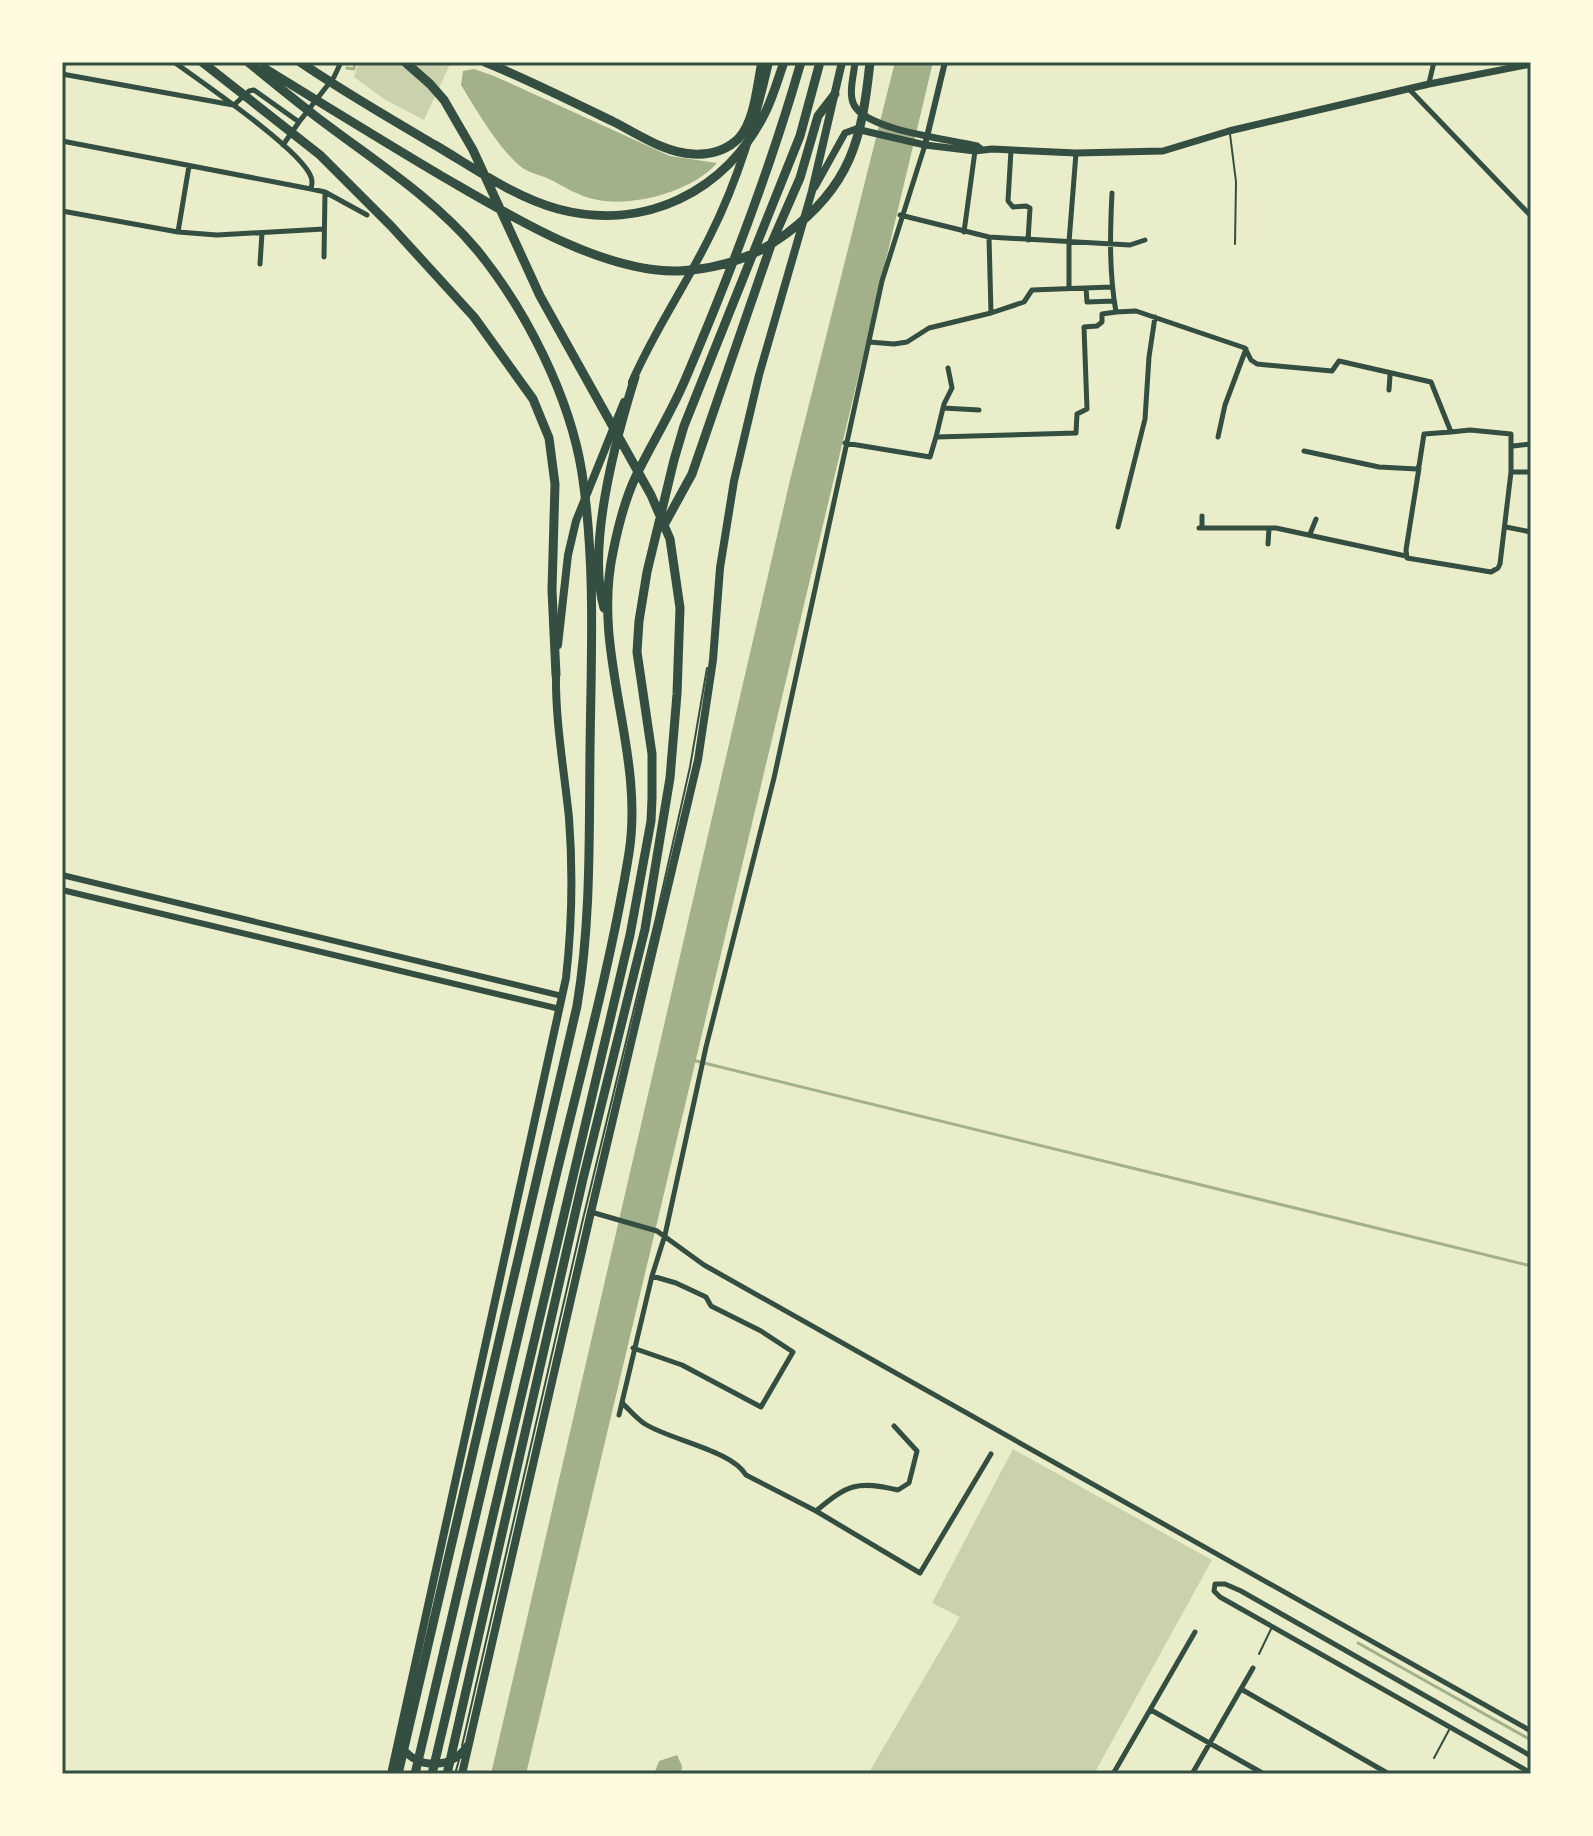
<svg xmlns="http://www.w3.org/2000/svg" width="1593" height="1836" viewBox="0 0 1593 1836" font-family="Barlow,sans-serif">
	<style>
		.green { fill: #cad2ad }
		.water { fill: #a3b18a }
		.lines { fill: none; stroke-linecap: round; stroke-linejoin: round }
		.stream { stroke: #a3b18a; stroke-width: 3 }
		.service { stroke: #344e41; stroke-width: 2 }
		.minor { stroke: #344e41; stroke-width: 5 }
		.tertiary { stroke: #344e41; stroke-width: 6 }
		.secondary { stroke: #344e41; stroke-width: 7 }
		.trunk { stroke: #344e41; stroke-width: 8 }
		.motorway { stroke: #344e41; stroke-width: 9 }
		.neatline { fill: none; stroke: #344e41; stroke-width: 3 }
	</style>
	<rect width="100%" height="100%" fill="#e9edc9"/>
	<!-- green -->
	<path class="green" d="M359 62H451L424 120 384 99 354 77Z
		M1013 1449 1212 1560 1094 1774H868L960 1617 932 1603Z"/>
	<!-- water -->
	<path class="water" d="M895 62H933L526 1774H491L790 480Z
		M474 69 494 76 670 156 717 163C693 191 634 207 598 200 579 197 564 186 547 178 540 175 531 173 524 169 502 154 475 108 461 85L463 71Z
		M677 1755 682 1766 681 1774H654L659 1761Z"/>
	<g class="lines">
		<!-- stream -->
		<path class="stream" d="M347 68 354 69 355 62
			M62 81 66 62
			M692 1060 1531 1266
			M1358 1643 1531 1740"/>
		<!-- service -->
		<path class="service" d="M1230 134 1236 182 1235 244
			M1259 1654 1272 1627
			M462 1746 582 1223 656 918 690 767 707 668
			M1434 1758 1449 1730
			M455 1774 459 1760"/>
		<!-- minor -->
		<path class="minor" d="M62 74 233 105
			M1429 83 1434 62
			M1409 89 1531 216
			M234 105 249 91 254 90 299 122 334 77 341 62
			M62 141 311 189C312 183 313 182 311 177 302 150 200 81 174 62
			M283 145 299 122
			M1011 150 1008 201 1013 207 1026 206 1030 208 1028 240
			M311 189 325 192 367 215
			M1112 193C1110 233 1109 272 1116 312L1136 311 1245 348 1251 360 1257 364 1332 371 1339 361 1431 382 1451 432 1470 430 1511 434V472H1531
			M62 211 178 232 217 235 324 229
			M900 215 989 237 1130 245 1145 240
			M178 232 189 166
			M964 232 975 151
			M989 237 991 313
			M324 257 325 192
			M260 264 262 233
			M1069 288V242L1076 153
			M1086 288 1087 302 1114 301
			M869 342 894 344 907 342 929 328 991 313 1024 302 1032 290 1111 287
			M1389 390 1390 375
			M943 408 979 410
			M936 437 944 404 952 388 948 368
			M1218 437 1225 405 1246 349
			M845 443 930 457 936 437 1076 433 1077 414 1087 409 1084 327 1097 326 1102 322V314L1116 312
			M1513 446 1531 444
			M1304 451 1379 467 1417 469 1419 466 1424 434 1451 432
			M1419 468 1406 550 1407 558 1491 572 1498 568 1500 564 1511 472
			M1118 527 1145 419 1149 357 1155 317
			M1506 527 1531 532
			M1199 528H1276L1406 556
			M1202 528V516
			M1310 534 1316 519
			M1268 544 1269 528
			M591 1212 657 1231 704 1265 1531 1731
			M633 1348 682 1365 761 1407 793 1352 761 1331 711 1306 706 1297 676 1283 652 1276
			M622 1403C629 1409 637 1419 645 1424 670 1440 731 1450 746 1475L816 1511 920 1573 991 1454
			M619 1415 652 1276 665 1235 706 1047 774 778 882 281 925 145
			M816 1511C847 1485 857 1480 898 1490L909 1483 917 1451 894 1426
			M1241 1689 1389 1774
			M1151 1710 1264 1774
			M1531 1756 1241 1591 1225 1584H1215L1214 1591 1220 1597 1531 1773
			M1113 1774 1195 1632
			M1192 1774 1253 1668"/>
		<!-- tertiary -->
		<path class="tertiary" d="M925 145 945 62
			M62 875 562 996
			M62 890 560 1009"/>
		<!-- secondary -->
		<path class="secondary" d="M855 62C854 75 848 93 854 105 868 131 950 139 977 146L982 150
			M815 187 845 133 856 129 925 145 975 151 992 149 1076 153 1163 151 1229 131 1429 84 1531 64"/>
		<!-- trunk -->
		<path class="trunk" d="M632 382C654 331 686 285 710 236 738 180 755 123 769 62
			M558 645 568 555 576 521 624 402
			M402 1748C420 1770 452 1769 468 1745
			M391 1774 566 978C572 925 573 871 569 818 564 769 555 720 556 671
			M462 1774 591 1212 698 760 713 660 720 568 734 481 759 375 812 191 842 62"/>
		<!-- motorway -->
		<path class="motorway" d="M202 62 320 155 391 226 474 317 533 399 549 438 555 484 552 590 556 675
			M248 62C270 80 292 98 314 115 370 158 432 196 477 250 526 310 570 397 582 473 596 565 591 659 590 752 589 837 591 922 577 1006L398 1774
			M300 62C344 92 389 118 435 145 474 168 514 197 558 209 644 232 726 192 765 113 773 97 778 79 784 62
			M405 62 430 84 444 100 473 150 540 296 651 495 670 539 680 608 677 694 670 778 645 929 583 1179 447 1774
			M485 62C529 80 571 101 614 122 638 134 665 153 693 154 710 155 727 150 739 138 755 120 757 85 762 62
			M264 68C323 104 381 140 440 175 506 213 601 273 679 271 719 269 754 258 786 234 851 186 862 139 870 62
			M663 527 692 474 772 242 800 178 818 116 835 94
			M604 608C586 545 616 438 635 377
			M415 1774C460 1583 504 1392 550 1201 577 1086 610 970 629 853 645 750 591 654 613 552 618 527 625 499 636 476 652 443 671 413 685 380 729 277 770 170 801 62
			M432 1774 630 935 651 821 652 798V754L637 652 639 621 647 572 674 460 684 426 800 136 820 62"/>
	</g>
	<!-- border -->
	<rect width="1593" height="1836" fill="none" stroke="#fefae0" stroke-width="128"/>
	<rect x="64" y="64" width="1465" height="1708" class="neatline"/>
</svg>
